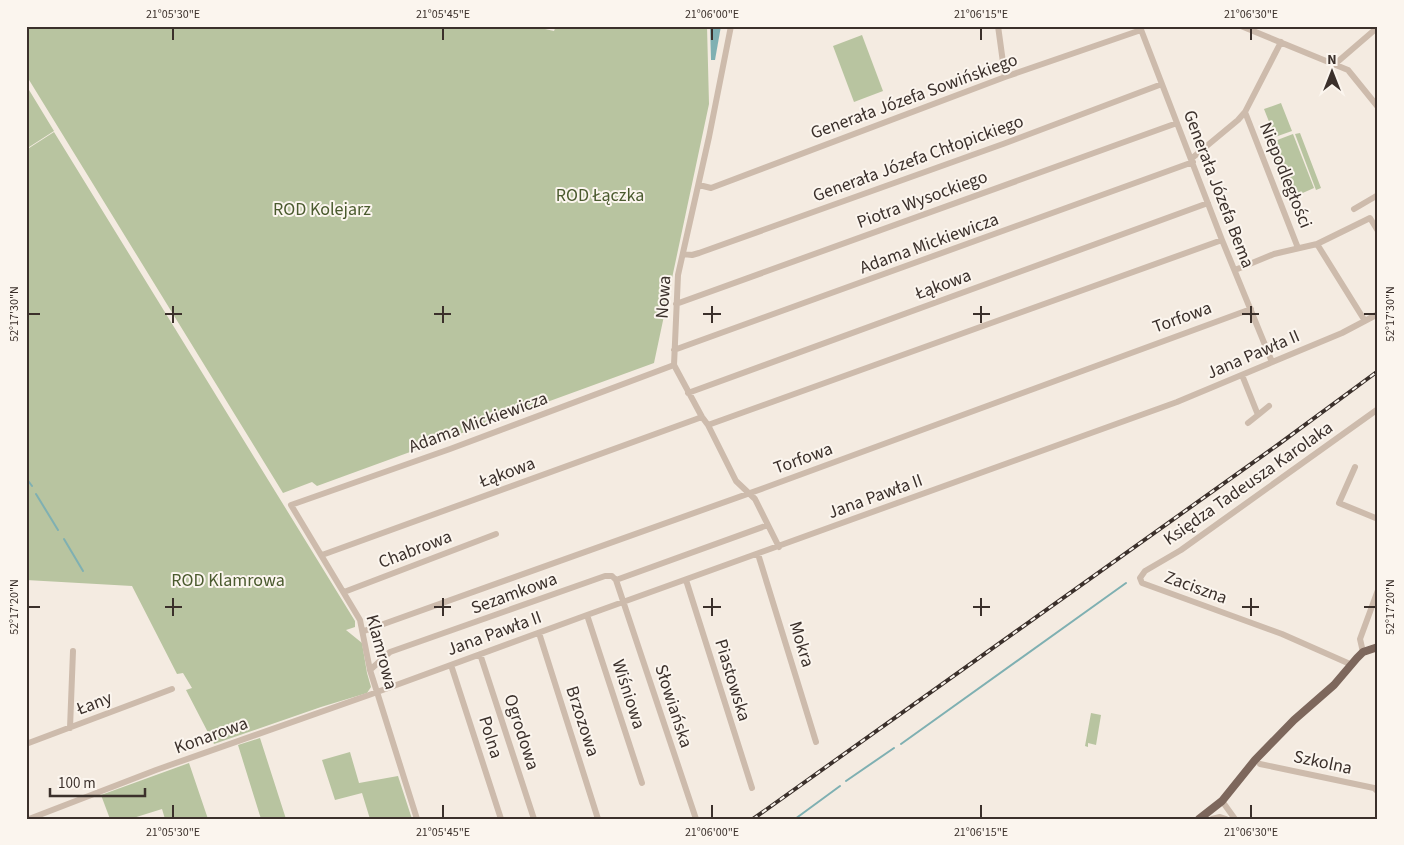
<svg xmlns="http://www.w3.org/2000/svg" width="1404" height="845" viewBox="0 0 1404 845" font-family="'Source Sans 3',sans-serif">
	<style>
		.green { fill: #b8c4a0 }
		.water { fill: #7fb0b2 }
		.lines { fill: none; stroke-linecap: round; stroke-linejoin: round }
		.stream { stroke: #7fb0b2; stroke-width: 2 }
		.minor { stroke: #cdbbac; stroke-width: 6 }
		.major { stroke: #7d675c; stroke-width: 8 }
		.rail-casing { stroke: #3b302b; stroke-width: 4 }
		.rail { stroke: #fbf5ee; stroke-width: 2; stroke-dasharray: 5.5; stroke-linecap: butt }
		.ticks { fill: none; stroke: #3b302b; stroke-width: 2 }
		.labels { text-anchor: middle; stroke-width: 4; stroke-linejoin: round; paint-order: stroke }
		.street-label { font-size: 18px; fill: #3b302b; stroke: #fbf5ee }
		.park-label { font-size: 18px; fill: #4a5a2e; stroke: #fbf5ee }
		.neatline { fill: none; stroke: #3b302b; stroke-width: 2 }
		.ticks-label { font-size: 12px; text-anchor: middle; fill: #3b302b }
	</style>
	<rect width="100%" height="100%" fill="#f4ebe1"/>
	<!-- green -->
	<path class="green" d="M26 26H543L545 29 554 31 556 26H707L709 104 654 363 317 486 312 482 283 493 26 75Z
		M862 35 883 91 854 102 833 46Z
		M26 85 54 131 26 149Z
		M1281 103 1292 131 1275 137 1264 109Z
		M54 132 355 621V627L346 630 362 643 367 673 371 687 367 693 321 707 214 744 186 690 192 688 183 673 177 674 132 586 26 580V150Z
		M1300 133 1321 188 1316 190 1295 134Z
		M1293 134 1314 188 1289 199 1267 144Z
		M1091 713 1101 715 1096 745 1088 743V747L1085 746Z
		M260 738 286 819H261L238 745Z
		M350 752 359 783 398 776 412 819H370L362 793 335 800 322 760Z
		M189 763 208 819H165L162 809 130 819H110L101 795Z"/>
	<!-- water -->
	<path class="water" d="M710 26H721L715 60H711Z"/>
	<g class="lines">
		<!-- stream -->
		<path class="stream" d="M26 478 32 486
			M36 494 58 530
			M64 539 83 571
			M901 744 1126 583
			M846 781 894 748
			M795 819 840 786"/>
		<!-- minor -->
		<path class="minor" d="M731 26 709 137 678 275 674 365 702 417 708 425 736 481 755 499 779 547
			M998 26 1005 77
			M1241 26 1348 70 1378 107
			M1140 27 1222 240 1272 362
			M1335 64 1378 27
			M1245 112 1298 248
			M1191 159 1238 120 1245 112 1281 42
			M699 185 711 188 1005 77 1141 30
			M1354 209 1378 195
			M1317 244 1365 321
			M683 254 692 255 699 253 1003 144 1162 84
			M1235 270 1274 254 1317 244 1370 218 1378 231
			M676 304 1177 123
			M674 350 1193 162
			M1242 375 1258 415 1269 406
			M688 393 1208 203
			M1248 423 1258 415
			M708 425 1222 240
			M1355 467 1339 503 1378 519
			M758 554 816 742
			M322 555 702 417
			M616 580 768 525
			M686 580 752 788
			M344 592 496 534
			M587 615 642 783
			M364 631 764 488 1251 309
			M539 633 598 819
			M1363 652 1360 639 1378 590
			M480 654 534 819
			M1350 664 1282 634 1142 583 1140 578 1145 571 1181 550 1378 409
			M451 665 501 819
			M370 670 390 652 605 576H612L616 580 696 819
			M70 728 73 651
			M26 744 172 689
			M1260 764 1374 788 1378 792
			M1222 801 1235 819
			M29 819 156 770 369 695 587 615 1177 402 1342 333 1378 314
			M417 819 377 692 370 670 360 620 291 505 450 449 674 365
			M1212 819 1220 817 1226 819"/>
		<!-- major -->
		<path class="major" d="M1199 819 1222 801 1255 760 1294 720 1334 685 1357 658 1363 652 1378 647"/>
		<defs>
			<path id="rail" d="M753 819 1279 444 1378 371"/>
		</defs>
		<!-- rail casing -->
		<use href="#rail" class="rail-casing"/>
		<!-- rail -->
		<use href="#rail" class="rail"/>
	</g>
	<!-- ticks -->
	<path class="ticks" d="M173 28V40M443 28V40M712 28V40M981 28V40M1251 28V40M173 306V323M443 306V323M712 306V323M981 306V323M1251 306V323M28 314H40M165 314H182M434 314H451M703 314H721M973 314H990M1242 314H1259M1364 314H1376M173 598V616M443 598V616M712 598V616M981 598V616M1251 598V616M28 607H40M165 607H182M434 607H451M703 607H721M973 607H990M1242 607H1259M1364 607H1376M173 805V818M443 805V818M712 805V818M981 805V818M1251 805V818"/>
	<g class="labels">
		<!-- street labels -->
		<g class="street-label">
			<text transform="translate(914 96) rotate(-20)" y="6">Generała Józefa Sowińskiego</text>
			<text transform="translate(918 158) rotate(-20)" y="6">Generała Józefa Chłopickiego</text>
			<text transform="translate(1286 175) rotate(68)" y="6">Niepodległości</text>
			<text transform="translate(1219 189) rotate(69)" y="6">Generała Józefa Bema</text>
			<text transform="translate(922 199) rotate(-20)" y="6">Piotra Wysockiego</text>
			<text transform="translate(929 243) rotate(-20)" y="6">Adama Mickiewicza</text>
			<text transform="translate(943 284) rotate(-20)" y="6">Łąkowa</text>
			<text transform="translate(663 297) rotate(-86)" y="6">Nowa</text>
			<text transform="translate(1182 317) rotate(-20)" y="6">Torfowa</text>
			<text transform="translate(1253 354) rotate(-23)" y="6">Jana Pawła II</text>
			<text transform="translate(478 422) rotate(-20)" y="6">Adama Mickiewicza</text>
			<text transform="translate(803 458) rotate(-20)" y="6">Torfowa</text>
			<text transform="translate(507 472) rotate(-20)" y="6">Łąkowa</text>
			<text transform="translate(1248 483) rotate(-35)" y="6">Księdza Tadeusza Karolaka</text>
			<text transform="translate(875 496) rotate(-20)" y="6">Jana Pawła II</text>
			<text transform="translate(415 549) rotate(-21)" y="6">Chabrowa</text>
			<text transform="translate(1196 587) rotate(20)" y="6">Zaciszna</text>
			<text transform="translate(514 593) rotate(-20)" y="6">Sezamkowa</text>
			<text transform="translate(494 633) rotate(-20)" y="6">Jana Pawła II</text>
			<text transform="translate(802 644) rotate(73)" y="6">Mokra</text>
			<text transform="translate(382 652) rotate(75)" y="6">Klamrowa</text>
			<text transform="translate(733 680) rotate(73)" y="6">Piastowska</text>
			<text transform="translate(629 694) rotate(72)" y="6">Wiśniowa</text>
			<text transform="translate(94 703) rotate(-21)" y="6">Łany</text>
			<text transform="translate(674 706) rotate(72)" y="6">Słowiańska</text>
			<text transform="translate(583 721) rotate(72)" y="6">Brzozowa</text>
			<text transform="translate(522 732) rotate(72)" y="6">Ogrodowa</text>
			<text transform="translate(211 735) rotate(-20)" y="6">Konarowa</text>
			<text transform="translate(491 737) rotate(73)" y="6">Polna</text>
			<text transform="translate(1323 762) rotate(12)" y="6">Szkolna</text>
		</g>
		<!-- park labels -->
		<g class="park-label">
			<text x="600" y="201">ROD Łączka</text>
			<text x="322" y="215">ROD Kolejarz</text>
			<text x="228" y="586">ROD Klamrowa</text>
		</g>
	</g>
	<!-- border -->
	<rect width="1404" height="845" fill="none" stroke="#fbf5ee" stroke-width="55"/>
	<!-- north arrow -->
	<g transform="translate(1332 72)" stroke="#fbf5ee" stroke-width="4" paint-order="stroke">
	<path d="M0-4L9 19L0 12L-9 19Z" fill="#3b302b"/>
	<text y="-8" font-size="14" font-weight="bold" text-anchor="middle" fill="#3b302b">N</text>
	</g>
	<!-- scale -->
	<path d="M50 788v8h95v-8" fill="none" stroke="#3b302b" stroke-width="2.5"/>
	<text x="58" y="788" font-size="15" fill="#3b302b" stroke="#fbf5ee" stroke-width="4" paint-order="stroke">100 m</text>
	<rect x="28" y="28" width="1348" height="790" class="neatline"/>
	<g class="ticks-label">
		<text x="173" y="18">21°05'30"E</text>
		<text x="443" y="18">21°05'45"E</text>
		<text x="712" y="18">21°06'00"E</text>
		<text x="981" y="18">21°06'15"E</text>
		<text x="1251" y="18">21°06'30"E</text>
		<text transform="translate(14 314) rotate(-90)" y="4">52°17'30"N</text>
		<text transform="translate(1390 314) rotate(-90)" y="4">52°17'30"N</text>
		<text transform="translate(14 607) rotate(-90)" y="4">52°17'20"N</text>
		<text transform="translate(1390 607) rotate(-90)" y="4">52°17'20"N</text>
		<text x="173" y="836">21°05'30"E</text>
		<text x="443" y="836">21°05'45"E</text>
		<text x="712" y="836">21°06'00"E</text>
		<text x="981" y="836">21°06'15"E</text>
		<text x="1251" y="836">21°06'30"E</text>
	</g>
</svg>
